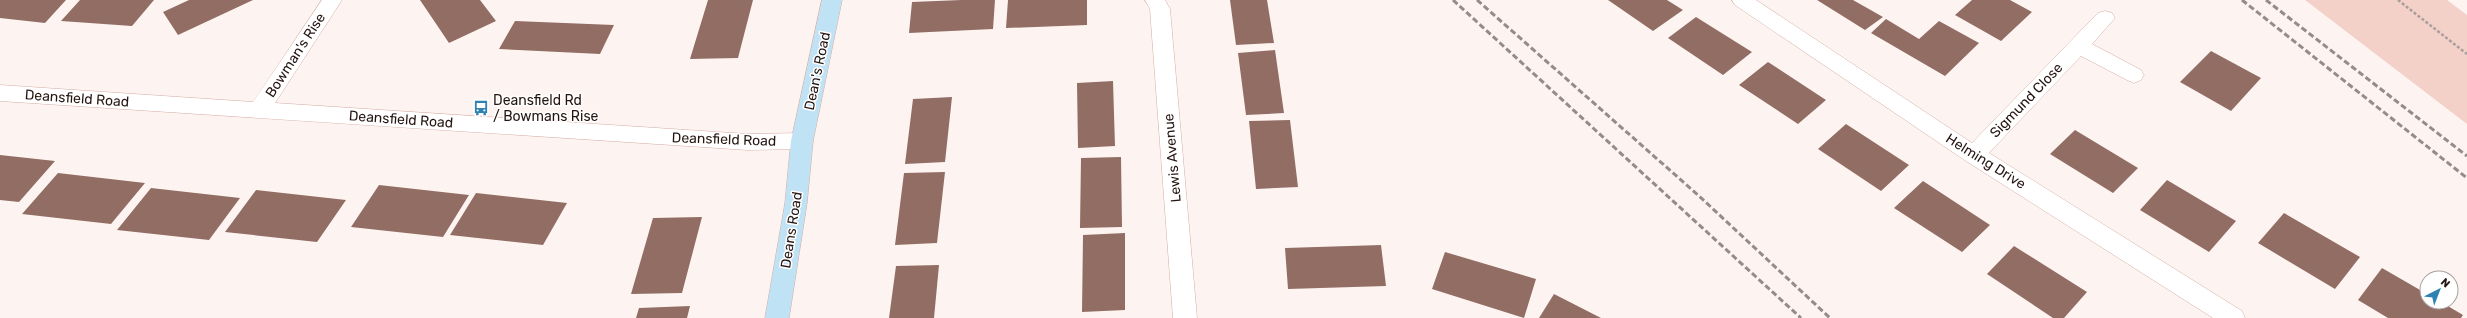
<svg xmlns="http://www.w3.org/2000/svg" width="2467" height="318" viewBox="0 0 2467 318" font-family="Rubik,sans-serif">
	<style>
		.green { fill: #f3d1c9 }
		.building { fill: #926d64 }
		.lines { fill: none; stroke-linecap: round; stroke-linejoin: round }
		.street-casing { stroke: #d5aca3; stroke-width: 1 }
		.secondary-casing { stroke: #d5aca3; stroke-width: 1 }
		.path { stroke: #aa9f9c; stroke-width: 2.5; stroke-dasharray: 3 2; stroke-linecap: butt }
		.street { fill: #fff; fill-rule: evenodd }
		.secondary { fill: #bfe2f4; fill-rule: evenodd }
		.rail { stroke: #978b89; stroke-width: 3; stroke-dasharray: 6 3; stroke-linecap: butt }
		.labels { text-anchor: middle; stroke-width: 3; stroke-linejoin: round; paint-order: stroke }
		.street-label { font-size: 14px; fill: #241512; stroke: #fff }
		.poi-label { font-size: 14px; fill: #241512; stroke: #fff; text-anchor: start }
	</style>
	<rect width="100%" height="100%" fill="#fdf4f2"/>
	<!-- green -->
	<path class="green" d="M2305 0H2447L2467 15V124Z"/>
	<!-- building -->
	<path class="building" d="M0 0H66L45 23 0 18Z
		M80 0H154L132 26 61 21Z
		M189 0H253L178 35 163 12Z
		M420 0H480L496 21 449 43Z
		M708 0H753L738 58 690 59Z
		M961 0H995L993 29 909 33 912 2Z
		M1008 0H1087V25L1006 28Z
		M1230 0H1267L1274 43 1236 45Z
		M1608 0H1667L1683 10 1653 31Z
		M1817 0H1853L1883 17 1865 30Z
		M1972 0H2010L2032 12 2001 41 1955 15Z
		M1696 17 1752 52 1723 75 1668 38Z
		M1886 19 1919 39 1939 21 1979 43 1945 76 1871 33Z
		M515 21 614 25 600 54 499 49Z
		M1275 50 1284 113 1246 115 1238 53Z
		M2211 51 2261 78 2231 111 2180 82Z
		M1768 62 1826 100 1798 124 1739 85Z
		M1113 81 1115 146 1078 148 1077 83Z
		M952 97 945 162 905 164 913 99Z
		M1290 120 1298 187 1256 189 1249 121Z
		M1846 124 1909 165 1881 191 1818 149Z
		M2075 130 2138 168 2113 193 2050 154Z
		M0 155 55 161 19 202 0 200Z
		M1121 157 1122 227 1080 228 1081 158Z
		M945 172 937 243 895 245 904 173Z
		M58 173 145 183 111 224 22 214Z
		M2167 180 2236 221 2209 252 2140 210Z
		M1923 181 1990 225 1962 252 1894 208Z
		M379 185 469 195 443 237 351 227Z
		M151 188 240 198 209 240 117 230Z
		M256 190 346 200 317 242 225 232Z
		M476 193 567 203 543 245 450 235Z
		M2284 213 2360 257 2335 289 2258 243Z
		M702 217 682 293 631 294 653 218Z
		M1125 233V310L1082 312 1083 235Z
		M1381 245 1386 286 1288 289 1285 248Z
		M2014 246 2087 292 2064 318H2053L1987 274Z
		M1445 252 1536 279 1524 318 1432 289Z
		M939 265 934 318H889L896 266Z
		M2382 268 2427 294V302H2441L2463 315 2461 318H2388L2358 300Z
		M1554 294 1601 318H1539Z
		M690 306 687 318H636L639 308Z"/>
	<g class="lines">
		<defs>
			<path id="street" d="M322 0H342L275 103 748 134 802 133 810 135 813 141 810 147 802 149 748 150 0 101V85L253 102Z
				M1145 0H1165L1170 9 1197 318H1173L1150 9Z
				M1732 0H1756L1972 143 2098 13 2105 11 2112 13 2115 18 2092 44 2141 70 2144 75 2141 80 2134 83 2127 80 2081 56 1989 153 2242 311 2245 318H2213L1966 161 1735 5Z"/>
			<path id="secondary" d="M822 0H842L813 141 807 203 789 318H765L785 203 791 141Z"/>
		</defs>
		<!-- street casing -->
		<use href="#street" class="street-casing"/>
		<!-- secondary casing -->
		<use href="#secondary" class="secondary-casing"/>
		<!-- path -->
		<path class="path" d="M2398 0 2467 54"/>
		<!-- street -->
		<use href="#street" class="street"/>
		<!-- secondary -->
		<use href="#secondary" class="secondary"/>
		<!-- rail -->
		<path class="rail" d="M1453 0 1801 318
			M1477 0 1698 195 1830 318
			M2242 0 2467 178
			M2266 0 2467 156"/>
	</g>
	<!-- icons -->
	<defs>
		<symbol id="bus-bare" viewBox="-9 -9 18 18"><path d="M-5-6H5V4H4V6H2V4H-2V6H-4V4H-5ZM-3.5-4V0h7V-4ZM-3.5 1.2v1.5H-2V1.2ZM2 1.2v1.5H3.5V1.2Z" fill="#2d82b1" stroke="#fff" stroke-width="2.5" paint-order="stroke"/></symbol>
	</defs>
	<g fill-rule="evenodd">
		<use href="#bus-bare" x="470" y="97" width="22" height="22"/>
	</g>
	<g class="labels">
		<!-- street labels -->
		<g class="street-label">
			<text transform="translate(295 55) rotate(-57)" y="5">Bowman's Rise</text>
			<text transform="translate(817 71) rotate(-78)" y="5">Dean's Road</text>
			<text transform="translate(77 98) rotate(4)" y="5">Deansfield Road</text>
			<text transform="translate(2026 100) rotate(-46)" y="5">Sigmund Close</text>
			<text transform="translate(401 119) rotate(4)" y="5">Deansfield Road</text>
			<text transform="translate(724 139) rotate(2)" y="5">Deansfield Road</text>
			<text transform="translate(1172 158) rotate(-95)" y="5">Lewis Avenue</text>
			<text transform="translate(1986 161) rotate(32)" y="5">Helming Drive</text>
			<text transform="translate(791 230) rotate(-81)" y="5">Deans Road</text>
		</g>
		<!-- poi labels -->
		<g class="poi-label">
			<text x="493" y="105">Deansfield Rd<tspan x="493" dy="16">/ Bowmans Rise</tspan></text>
		</g>
	</g>
	<!-- north arrow -->
	<g transform="translate(2439 290) rotate(42)"><circle r="19" fill="#ffffff" stroke="#a7a1a0"/>
	<path d="M0-3L7 15L0 10L-7 15Z" fill="#2d82b1"/>
	<text y="-6" font-size="11" font-weight="bold" text-anchor="middle" fill="#241512">N</text>
	</g>
</svg>
